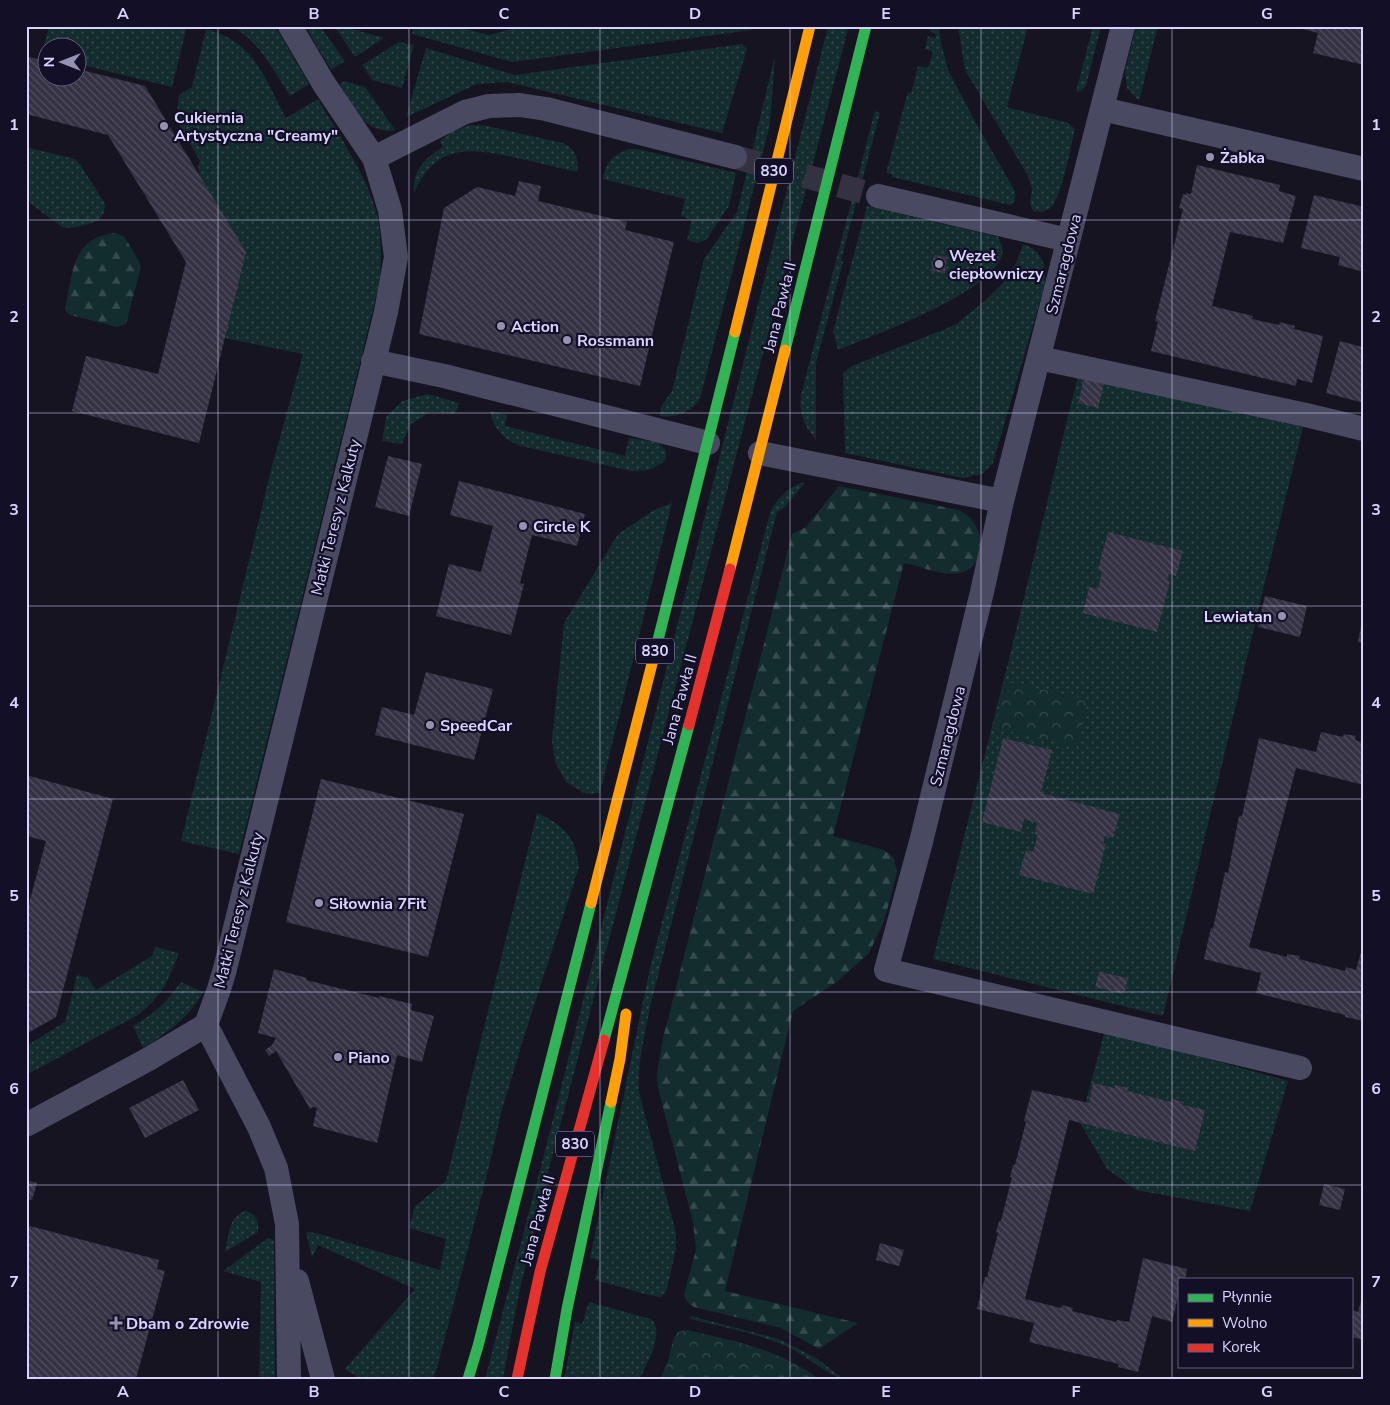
<svg xmlns="http://www.w3.org/2000/svg" width="1390" height="1405" viewBox="0 0 1390 1405" font-family="'Nunito Sans',sans-serif">
	<style>
		.grass { fill: url(#grass-dots) }
		.forest { fill: url(#forest-firs) }
		.park { fill: url(#park-crowns) }
		.building { fill: url(#building-back-hatch) }
		.lines { fill: none; stroke-linecap: round; stroke-linejoin: round }
		.street-tunnel { stroke: #333142; stroke-width: 24; stroke-dasharray: 24 12; stroke-linecap: butt }
		.street { stroke: #4a4962; stroke-width: 24 }
		.fast { stroke: #30b455; stroke-width: 11 }
		.slow { stroke: #ff9f0a; stroke-width: 11 }
		.jam { stroke: #e5322d; stroke-width: 11 }
		.grid { fill: none; stroke: #d9d4ff; stroke-width: 1; stroke-opacity: 0.55 }
		.poi-dot { fill: #9591b1; stroke: #130f26; stroke-width: 2 }
		.labels { text-anchor: middle; stroke-width: 4.5; stroke-linejoin: round; paint-order: stroke }
		.shield { fill: #130f26; stroke: #9e99be; stroke-width: 1 }
		.shield-label { font-size: 15px; font-weight: bold; fill: #d9d4ff }
		.poi-label { font-size: 16px; font-weight: bold; fill: #d9d4ff; stroke: #130f26; text-anchor: start }
		.street-label { font-size: 16px; fill: #d9d4ff; stroke: #130f26 }
		.neatline { fill: none; stroke: #d9d4ff; stroke-width: 2 }
		.grid-label { font-size: 16px; text-anchor: middle; font-weight: bold; fill: #d9d4ff }
	</style>
	<defs>
		<pattern id="grass-dots" width="8" height="8" patternUnits="userSpaceOnUse" patternTransform="scale(1.25)"><rect width="8" height="8" fill="#132c2d"/><path d="M2 2h.1M6 6h.1" fill="none" stroke="#354a4c" stroke-width="1.8" stroke-linecap="round"/></pattern>
		<pattern id="forest-firs" width="22" height="20" patternUnits="userSpaceOnUse" patternTransform="scale(1.25)"><rect width="22" height="20" fill="#132c2d"/><path d="M5 1l3.5 6h-7zM16 11l3.5 6h-7z" fill="#354a4c"/></pattern>
		<pattern id="park-crowns" width="20" height="18" patternUnits="userSpaceOnUse" patternTransform="scale(1.25)"><rect width="20" height="18" fill="#132c2d"/><path d="M2 6a3 3 0 1 1 6 0M12 15a3 3 0 1 1 6 0" fill="none" stroke="#354a4c"/></pattern>
		<pattern id="building-back-hatch" width="6" height="6" patternUnits="userSpaceOnUse" patternTransform="scale(1.25)"><rect width="6" height="6" fill="#343243"/><path d="M-1 5l2 2M0 0l6 6M5-1l2 2" fill="none" stroke="#514f5f"/></pattern>
	</defs>
	<rect width="100%" height="100%" fill="#161421"/>
	<!-- grass -->
	<path class="grass" d="M49 26H187L172 87 78 64V48H48L47 57 41 56Z
		M232 26H275L309 84 290 96C274 71 259 41 232 26Z
		M305 26H320L345 61 331 70Z
		M334 26H341L384 38 355 57Z
		M414 26H455L489 35 524 26H753L752 30 512 62 412 34Z
		M828 26H849L548 1172 519 1293 503 1379H485L545 1151Z
		M931 26H939L941 43 948 70 978 127 1015 191V201L1010 205 892 177V174L886 173 908 92 911 93 918 66 928 68 933 52 925 49 928 36 935 38 936 34 930 31Z
		M958 26H1028L1007 107 1068 123 1075 129C1071 146 1062 196 1051 207 1046 212 1039 213 1033 211L1030 204 1032 189 1028 176 965 70Z
		M1093 26H1101L1086 86 1081 91 1076 92Z
		M1136 26H1158L1139 101 1127 88 1125 72Z
		M206 29C255 42 264 78 286 118L318 99C338 134 368 177 377 215 382 237 381 259 380 281L239 854 181 841 271 470 303 354 225 338 198 166 200 161 176 120 179 95 192 87Z
		M399 42 414 45 402 88 372 80 362 65Z
		M742 44 747 49 722 133 507 82 477 84 406 117 426 48 515 75Z
		M775 56 770 124 700 399C691 413 676 418 659 416L662 405 672 391 704 259 737 212Z
		M344 81 365 87 395 130C389 132 385 131 379 129 358 123 350 102 339 85Z
		M875 111 880 113 841 260 843 262 816 363V440C804 426 799 413 801 395Z
		M470 125 487 126 563 143C574 149 580 158 577 172 557 167 537 163 517 158 472 148 436 142 414 193 412 170 425 158 443 147L440 141 451 132Z
		M26 147 75 159 80 164 105 204 104 212 99 220 86 225 70 228 62 227 31 204 26 197Z
		M628 149H638L736 173 729 206 706 240 697 243 687 240 692 220 681 216 685 199 603 179C607 160 611 157 628 149Z
		M867 206 998 237C1001 243 1004 248 1002 255 992 293 874 335 838 350L833 331Z
		M1023 244C1042 250 1046 265 1045 284L993 463 982 474 963 478 845 453 843 373 852 366 955 325 986 300 1003 283 1017 261Z
		M1080 367 1306 415 1261 598 1163 1016 933 959 1009 659Z
		M428 394 459 403 455 414 430 412 411 424 402 444 382 441 386 417 402 401Z
		M490 411 507 415 505 426 625 456 629 438 658 442 666 451V459C654 470 648 471 631 471L521 446C503 440 494 429 490 411Z
		M801 483H805L784 508 777 512 650 1007C645 1035 637 1063 639 1092L676 1233V1249L666 1292 661 1297 653 1296 595 1280 600 1261 590 1258 650 968 769 517C774 500 785 490 801 483Z
		M672 503 600 793 586 794 566 782 555 762 552 740 564 623 618 534 654 510Z
		M537 813C564 825 576 837 579 867L523 1040 502 1109 489 1167 436 1372 432 1379H361L345 1369 415 1289 318 1245 312 1258 306 1232 316 1233 440 1270 446 1239 409 1228 415 1206 446 1181Z
		M155 947 179 953C168 981 162 996 138 1015L26 1075V1046L65 1022 77 975 88 978 96 990 152 956Z
		M181 982 203 992C189 1018 168 1032 143 1048L133 1026C155 1013 165 1004 181 982Z
		M1105 1030 1288 1081 1250 1211 1136 1190 1107 1169 1080 1123Z
		M246 1211C257 1214 259 1221 258 1232L225 1252C229 1237 228 1215 246 1211Z
		M268 1238 274 1240 275 1379H259L261 1282 223 1271Z
		M589 1302 651 1319C666 1332 646 1364 640 1379H564L575 1322 582 1324Z
		M691 1316 779 1339 816 1358 844 1379C835 1379 805 1356 794 1350 766 1335 722 1327 691 1319L689 1317Z"/>
	<!-- forest -->
	<path class="forest" d="M113 233 124 236 139 261 141 267 126 324 117 327 70 315 65 310C72 276 71 239 113 233Z
		M839 486 959 510C966 514 972 518 976 526 985 542 982 569 960 573 942 577 922 566 904 563L833 836 884 850 894 858 897 873 884 922 869 953 838 981 793 1011 725 1291 858 1323 819 1349 781 1328 694 1307C688 1303 685 1300 684 1294L696 1250 693 1222 658 1088 657 1073 663 1038 792 534 806 527Z"/>
	<!-- park -->
	<path class="park" d="M1005 681 1088 700 1077 747 994 728Z
		M687 1330C735 1341 778 1349 819 1379H660L667 1364 674 1337 678 1332Z"/>
	<!-- building -->
	<path class="building" d="M1292 26H1364V65L1313 53 1318 33Z
		M26 56 48 62V78H78V69L145 86 246 252 199 443 72 411 86 356 158 374 186 262 108 135 26 114Z
		M1197 165 1280 185 1279 191 1296 196 1283 243 1230 232 1212 306 1253 316 1252 319 1279 325 1280 322 1295 326 1294 329 1323 336 1312 383 1297 379 1296 386 1151 351 1158 322 1155 321 1183 209 1179 208 1183 194 1186 195V193L1191 194Z
		M519 181 541 186 538 201 627 222 625 230 674 242 640 386 419 334 444 208 477 187 515 196Z
		M1314 195 1364 207V272L1338 265 1340 257 1301 248Z
		M934 255 947 257 945 273 931 271Z
		M1340 341 1362 347 1361 353 1364 354 1362 358 1364 359V403L1326 393Z
		M1084 379 1104 384 1098 408 1078 403Z
		M388 456 422 464 409 516 375 507Z
		M459 481 585 514 577 546 532 535 520 583 524 584 511 635 436 616 449 564 481 572 493 526 450 515Z
		M1108 532 1183 551 1176 576 1169 574 1167 580 1170 581 1157 632 1083 613 1089 587 1098 589 1102 572 1098 570Z
		M1265 596 1307 606 1300 637 1258 627Z
		M1361 626H1364V644L1358 642Z
		M426 672 493 689 474 760 375 735 382 707 414 715Z
		M1321 732 1343 737 1344 734 1356 736 1355 740 1364 743V785L1296 768 1249 947 1287 957V954L1300 956 1299 959 1345 971 1346 967 1356 970 1364 941V1021L1345 1017V1015L1256 993 1261 973 1204 959 1211 928 1213 929 1225 872 1228 873 1239 816H1242L1259 738 1316 752Z
		M1003 738 1052 750 1041 793 1120 814 1113 838 1105 836 1103 843 1106 844 1093 894 1019 875 1026 850 1033 852 1038 835 1035 834 1037 823 1024 819 1021 832 982 822Z
		M26 775 113 799 56 1017 26 1034V914L46 841 26 836Z
		M321 779 464 814 428 957 286 922Z
		M274 969 307 978 306 980 379 998V996L412 1004 411 1010 434 1016 422 1062 397 1055 377 1143 313 1126 317 1108 313 1107 310 1109 276 1051 269 1056 265 1050 272 1045 276 1038 258 1033Z
		M1099 972 1128 978 1124 994 1095 987Z
		M183 1080 199 1110 145 1138 129 1108Z
		M1093 1083 1115 1088V1085L1128 1088 1127 1091 1172 1102V1099L1184 1102 1183 1105 1205 1110 1195 1151 1069 1120 1025 1299 1061 1308 1062 1305 1073 1308 1072 1311 1116 1322 1117 1320 1129 1322 1143 1258 1187 1269 1185 1279H1179V1292L1172 1322 1152 1316 1138 1372 1118 1367 1119 1364 1029 1342 1034 1323 977 1309 985 1277H987L991 1260 998 1233 996 1232 999 1221H1001L1012 1177H1010L1013 1165H1015L1026 1122 1024 1121 1032 1090 1089 1103Z
		M26 1180 37 1183 32 1200 26 1199Z
		M1324 1184 1345 1189 1340 1210 1319 1205Z
		M26 1225 159 1260 157 1269 165 1271 136 1379H26Z
		M880 1243 904 1250 899 1266 876 1260Z
		M1363 1294H1364V1340L1351 1337V1310L1358 1312Z"/>
	<g class="lines">
		<!-- street-tunnel -->
		<path class="street-tunnel" d="M735 157 878 196"/>
		<!-- street -->
		<path class="street" d="M1123 26 1002 501 982 592 921 842 886 970 1300 1068
			M1102 109 1364 169
			M374 158 465 112 489 106 520 105 546 109 735 157
			M878 196 1068 240
			M1039 358 1306 415 1364 429
			M373 361 444 376 708 443
			M760 453 1002 501
			M206 1025 259 1127 276 1168 287 1224 289 1379
			M26 1125 147 1060 206 1025 219 989 225 969 386 312 396 257 390 210 374 158 324 84 290 26
			M297 1281 323 1379"/>
		<!-- fast -->
		<path class="fast" d="M785 350 866 26
			M655 652 735 332
			M604 1040 689 725
			M468 1379 478 1346 591 903
			M555 1379 567 1309 611 1102"/>
		<!-- slow -->
		<path class="slow" d="M735 332 810 26
			M730 569 785 350
			M591 903 655 652
			M611 1102 620 1059 626 1014"/>
		<!-- jam -->
		<path class="jam" d="M689 725 730 569
			M517 1379 540 1272 604 1040"/>
	</g>
	<!-- grid -->
	<path class="grid" d="M218 26V1379M409 26V1379M600 26V1379M790 26V1379M981 26V1379M1172 26V1379M26 220H1364M26 413H1364M26 606H1364M26 799H1364M26 992H1364M26 1185H1364"/>
	<!-- markers -->
	<g class="poi-dot">
		<circle cx="164" cy="126" r="5"/>
		<circle cx="1210" cy="157" r="5"/>
		<circle cx="939" cy="264" r="5"/>
		<circle cx="501" cy="326" r="5"/>
		<circle cx="567" cy="340" r="5"/>
		<circle cx="523" cy="526" r="5"/>
		<circle cx="1282" cy="616" r="5"/>
		<circle cx="430" cy="725" r="5"/>
		<circle cx="319" cy="903" r="5"/>
		<circle cx="338" cy="1057" r="5"/>
		<path d="M113.5 1315.5h5v5h5v5h-5v5h-5v-5h-5v-5h5z"/>
	</g>
	<g class="labels">
		<!-- shield labels -->
		<g class="shield">
			<rect x="755" y="158.5" width="38" height="25" rx="4"/>
			<rect x="636" y="638.5" width="38" height="25" rx="4"/>
			<rect x="556" y="1131.5" width="38" height="25" rx="4"/>
		</g>
		<g class="shield-label">
			<text x="774" y="176">830</text>
			<text x="655" y="656">830</text>
			<text x="575" y="1149">830</text>
		</g>
		<!-- poi labels -->
		<g class="poi-label">
			<text x="174" y="123">Cukiernia<tspan x="174" dy="18">Artystyczna "Creamy"</tspan></text>
			<text x="1220" y="163">Żabka</text>
			<text x="949" y="261">Węzeł<tspan x="949" dy="18">ciepłowniczy</tspan></text>
			<text x="511" y="332">Action</text>
			<text x="577" y="346">Rossmann</text>
			<text x="533" y="532">Circle K</text>
			<text x="1272" y="622" text-anchor="end">Lewiatan</text>
			<text x="440" y="731">SpeedCar</text>
			<text x="329" y="909">Siłownia 7Fit</text>
			<text x="348" y="1063">Piano</text>
			<text x="126" y="1329">Dbam o Zdrowie</text>
		</g>
		<!-- street labels -->
		<g class="street-label">
			<text transform="translate(1063 264) rotate(-76)" y="6">Szmaragdowa</text>
			<text transform="translate(779 307) rotate(-76)" y="6">Jana Pawła II</text>
			<text transform="translate(335 517) rotate(-76)" y="6">Matki Teresy z Kalkuty</text>
			<text transform="translate(679 699) rotate(-75)" y="6">Jana Pawła II</text>
			<text transform="translate(947 736) rotate(-76)" y="6">Szmaragdowa</text>
			<text transform="translate(238 910) rotate(-76)" y="6">Matki Teresy z Kalkuty</text>
			<text transform="translate(537 1220) rotate(-75)" y="6">Jana Pawła II</text>
		</g>
	</g>
	<!-- border -->
	<rect width="1390" height="1405" fill="none" stroke="#130f26" stroke-width="55"/>
	<!-- legend -->
	<rect x="1178" y="1278" width="175" height="90" fill="#130f26" stroke="#625e7d"/>
	<rect x="1188" y="1294" width="25" height="8" fill="#30b455" stroke="#625e7d"/>
	<text x="1222" y="1302" font-size="15" fill="#d9d4ff">Płynnie</text>
	<rect x="1188" y="1319" width="25" height="8" fill="#ff9f0a" stroke="#625e7d"/>
	<text x="1222" y="1328" font-size="15" fill="#d9d4ff">Wolno</text>
	<rect x="1188" y="1344" width="25" height="8" fill="#e5322d" stroke="#625e7d"/>
	<text x="1222" y="1352" font-size="15" fill="#d9d4ff">Korek</text>
	<!-- north arrow -->
	<g transform="translate(62 62) rotate(270)"><circle r="24" fill="#130f26" stroke="#625e7d"/>
	<path d="M0-4L9 19L0 12L-9 19Z" fill="#9591b1"/>
	<text y="-8" font-size="14" font-weight="bold" text-anchor="middle" fill="#d9d4ff">N</text>
	</g>
	<rect x="28" y="28" width="1334" height="1350" class="neatline"/>
	<g class="grid-label">
		<text x="123" y="19">A</text>
		<text x="314" y="19">B</text>
		<text x="504" y="19">C</text>
		<text x="695" y="19">D</text>
		<text x="886" y="19">E</text>
		<text x="1076" y="19">F</text>
		<text x="1267" y="19">G</text>
		<text x="14" y="130">1</text>
		<text x="1376" y="130">1</text>
		<text x="14" y="322">2</text>
		<text x="1376" y="322">2</text>
		<text x="14" y="515">3</text>
		<text x="1376" y="515">3</text>
		<text x="14" y="708">4</text>
		<text x="1376" y="708">4</text>
		<text x="14" y="901">5</text>
		<text x="1376" y="901">5</text>
		<text x="14" y="1094">6</text>
		<text x="1376" y="1094">6</text>
		<text x="14" y="1287">7</text>
		<text x="1376" y="1287">7</text>
		<text x="123" y="1397">A</text>
		<text x="314" y="1397">B</text>
		<text x="504" y="1397">C</text>
		<text x="695" y="1397">D</text>
		<text x="886" y="1397">E</text>
		<text x="1076" y="1397">F</text>
		<text x="1267" y="1397">G</text>
	</g>
</svg>
